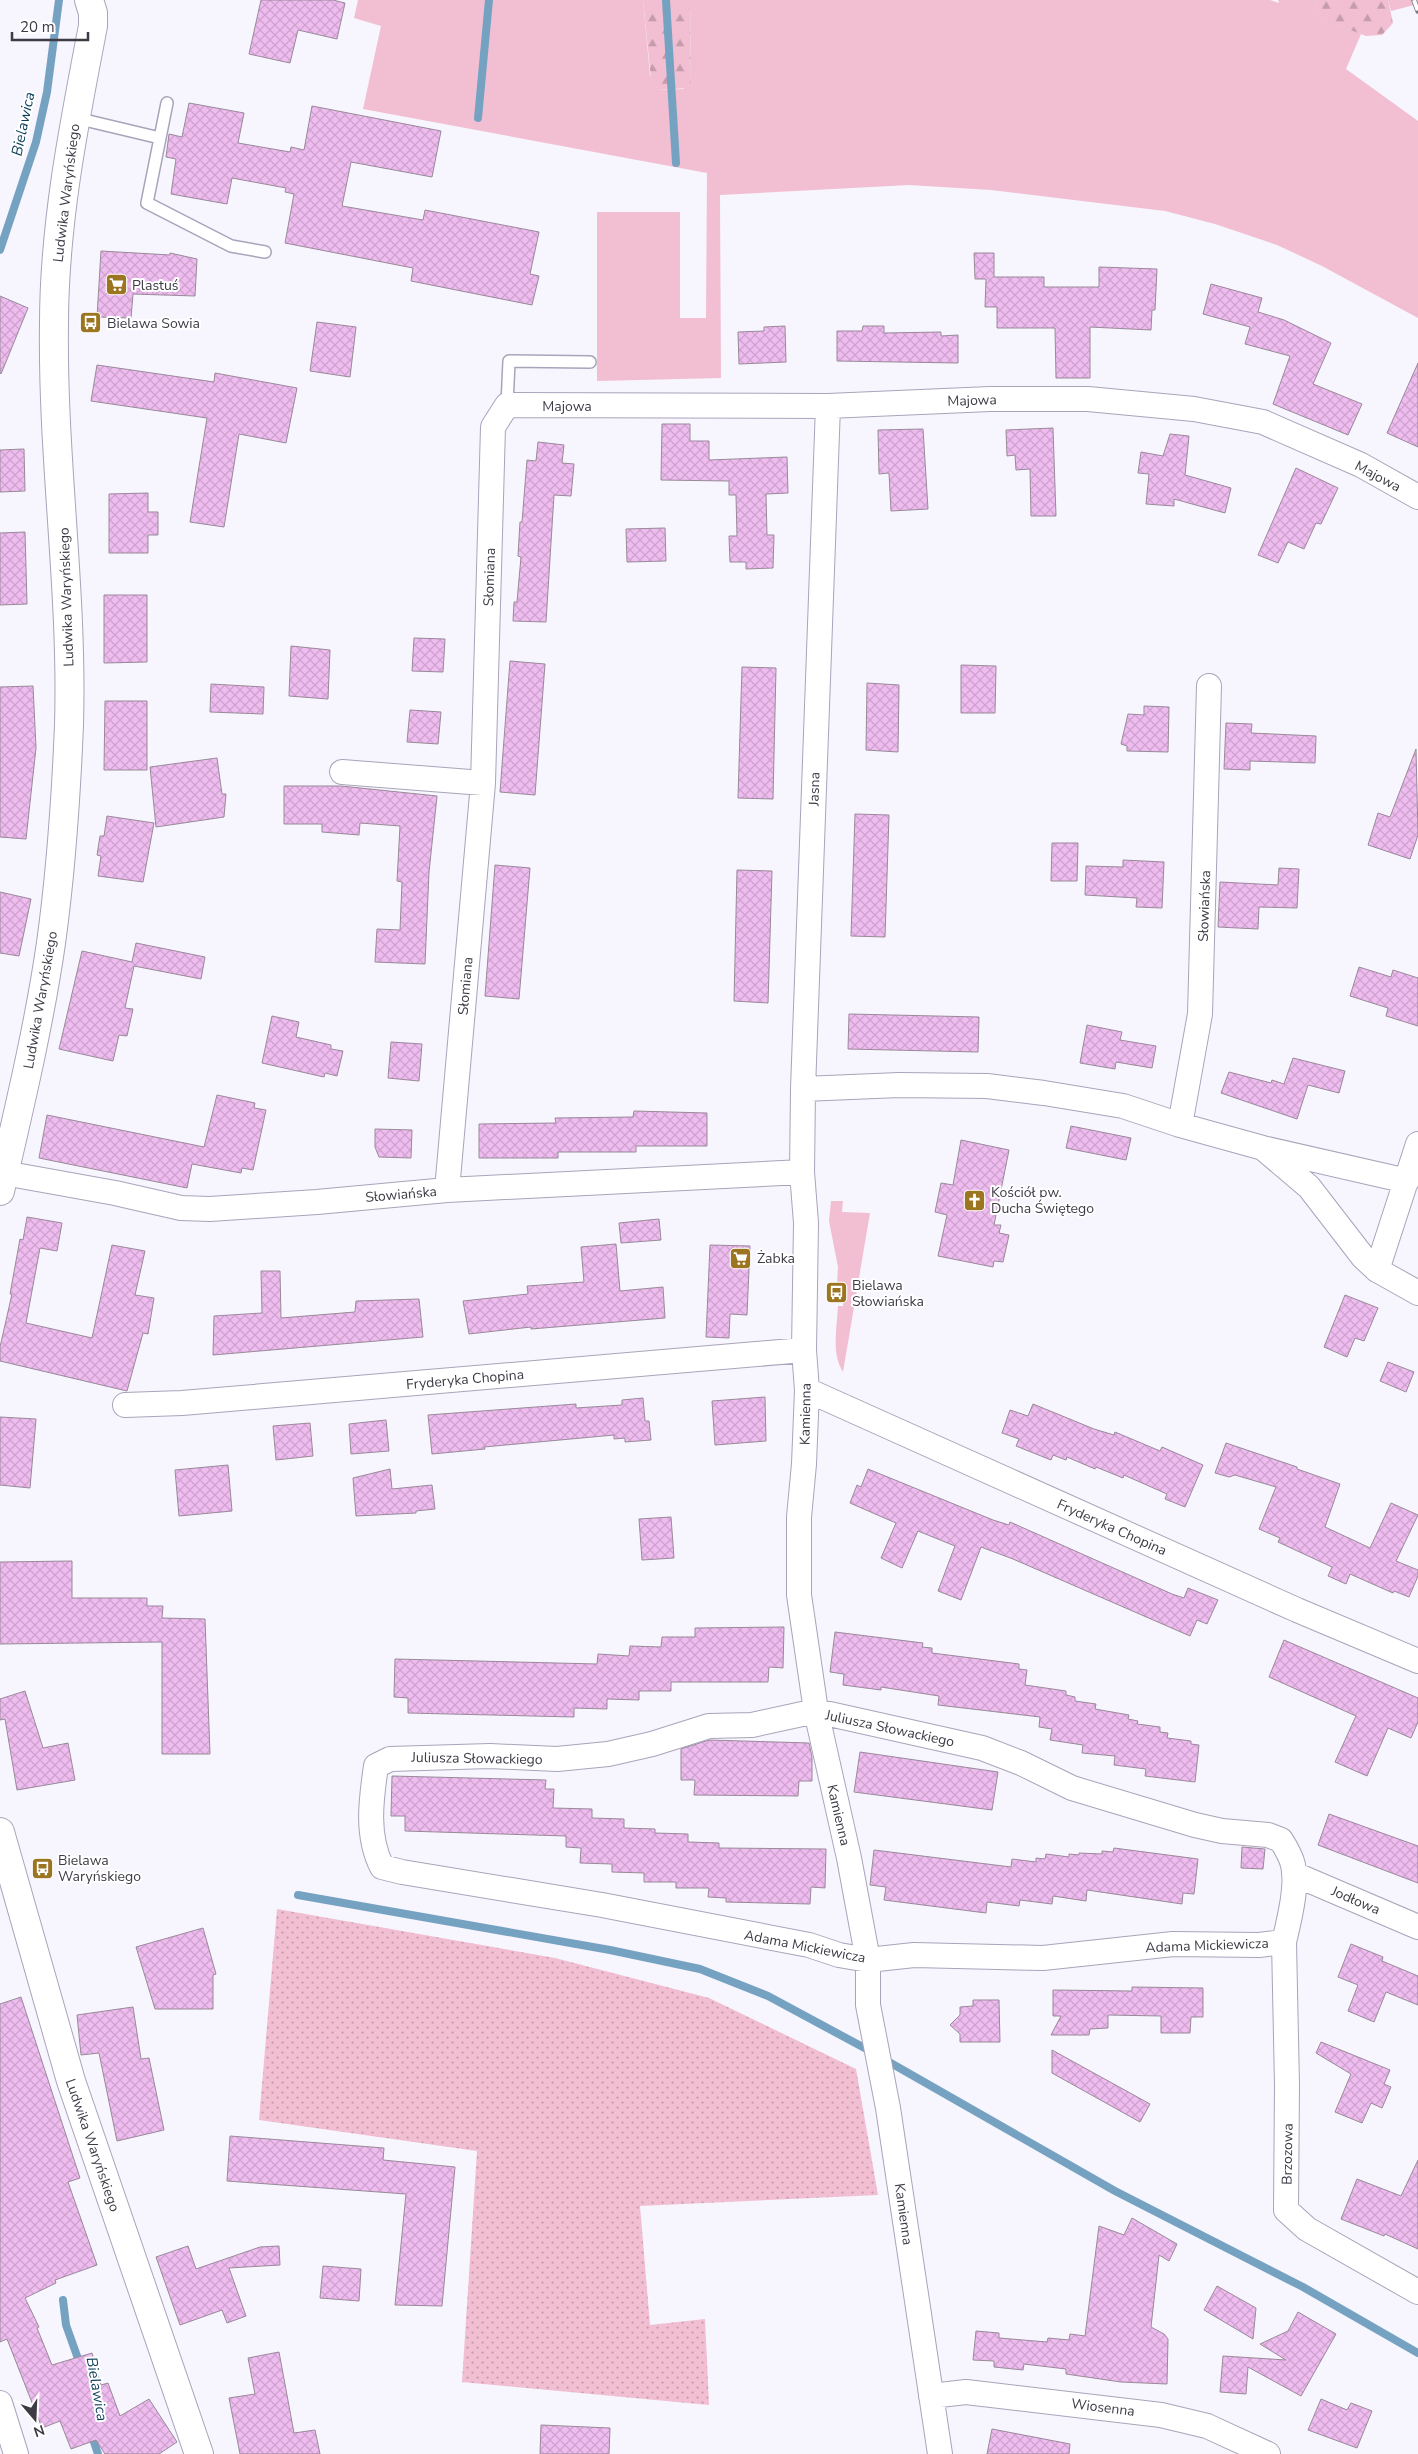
<svg xmlns="http://www.w3.org/2000/svg" width="1418" height="2454" viewBox="0 0 1418 2454" font-family="'Nunito Sans',sans-serif">
	<style>
		.grass { fill: #f1bfd1 }
		.forest { fill: url(#forest-firs) }
		.garden { fill: url(#garden-dots) }
		.lines { fill: none; stroke-linecap: round; stroke-linejoin: round }
		.stream { stroke: #76a2c2; stroke-width: 8 }
		.building { fill: url(#building-cross-hatch); stroke: #9a899a }
		.service-casing { stroke: #a9a4ba; stroke-width: 14 }
		.minor-casing { stroke: #a9a4ba; stroke-width: 26 }
		.secondary-casing { stroke: #a9a4ba; stroke-width: 30 }
		.service { stroke: #fff; stroke-width: 11 }
		.minor { stroke: #fff; stroke-width: 24 }
		.secondary { stroke: #fff; stroke-width: 28 }
		.rail-casing { stroke: #77757e; stroke-width: 5.5 }
		.rail { stroke: #fff; stroke-width: 4; stroke-dasharray: 11; stroke-linecap: butt }
		.labels { text-anchor: middle; stroke-width: 4; stroke-linejoin: round; paint-order: stroke }
		.street-label { font-size: 14px; fill: #3e3b45; stroke: #fff }
		.poi-label { font-size: 14px; fill: #3e3b45; stroke: #fff; text-anchor: start }
		.water-label { font-size: 15px; font-style: italic; fill: #0a3e5a; stroke: #fff }
	</style>
	<defs>
		<pattern id="forest-firs" width="22" height="20" patternUnits="userSpaceOnUse" patternTransform="scale(1.25)"><rect width="22" height="20" fill="#f1bfd1"/><path d="M5 1l3.5 6h-7zM16 11l3.5 6h-7z" fill="#c59cab"/></pattern>
		<pattern id="garden-dots" width="8" height="8" patternUnits="userSpaceOnUse" patternTransform="scale(1.25)"><rect width="8" height="8" fill="#f1bfd1"/><path d="M2 2h.1M6 6h.1" fill="none" stroke="#c59cab" stroke-width="1.8" stroke-linecap="round"/></pattern>
		<pattern id="building-cross-hatch" width="8" height="8" patternUnits="userSpaceOnUse" patternTransform="scale(1.25)"><rect width="8" height="8" fill="#eebcef"/><path d="M0 0l8 8M0 8l8-8" fill="none" stroke="#cda2ce"/></pattern>
	</defs>
	<rect width="100%" height="100%" fill="#f7f5fe"/>
	<!-- grass -->
	<path class="grass" d="M358 0H643L650 75 659 90 683 89 691 83 690 0H1270L1279 3 1278 0H1314L1322 19 1361 34 1346 69 1418 121V318L1322 266 1277 245 1215 224 1165 211 991 190 909 185 720 195 721 378 597 381V212H680V318H706L707 173 363 109 381 26 354 18Z
		M1388 0H1418V4L1391 11Z
		M831 1201H843L842 1212 870 1213 843 1372C831 1353 837 1328 838 1306H843L844 1284H837L838 1267 829 1221Z"/>
	<!-- forest -->
	<path class="forest" d="M643 0H690L691 82 688 88 659 90 651 79Z
		M1314 0H1388L1393 23 1382 35 1366 36 1321 19Z"/>
	<!-- garden -->
	<path class="garden" d="M277 1909 555 1958 709 1998 856 2069 878 2195 640 2206 650 2325 705 2319 709 2405 462 2382 477 2151 259 2120Z"/>
	<g class="lines">
		<!-- stream -->
		<path class="stream" d="M666 0 676 163
			M478 118 489 0
			M0 250 36 142 47 92 59 0
			M298 1895 610 1950 700 1969 768 1996 872 2052
			M882 2058 1115 2191 1303 2287 1418 2353
			M63 2300 66 2325 81 2367
			M91 2433 98 2454"/>
	</g>
	<!-- building -->
	<path class="building" d="M261 0H333L345 3 337 39 298 30 290 63 249 54Z
		M189 103 244 113 238 143 290 152 291 147 304 150 312 106 441 131 432 177 351 162 342 206 423 220 425 210 539 232 530 274 539 276 532 305 411 281 413 268 285 243 294 194 285 192 286 188 232 178 227 204 171 194 176 159 166 157 169 134 182 137Z
		M101 251 170 255V253L197 259 195 296 133 294 131 318 97 317Z
		M974 253H994V277H1044V287H1099V267L1157 269 1155 310H1152L1151 330 1090 327V378H1056L1055 328H997V307H985L986 279H975Z
		M1211 284 1262 298 1258 312 1284 320 1331 343 1313 384 1362 404 1348 435 1273 404 1290 356 1245 344 1250 327 1203 314Z
		M0 296 28 308 1 374 0 373Z
		M317 322 356 327 350 377 310 371Z
		M785 326 786 362 739 364 738 332 764 331V327Z
		M863 326H884V333L941 332V336L958 335V363L837 361V331H862Z
		M1418 363V447L1387 433Z
		M97 365 214 382 215 373 297 388 286 443 239 434 224 527 190 522 207 418 91 401Z
		M662 424H690V441H709V460L787 457 788 493 766 494 767 535H774L773 568 746 569V562H730L729 536H737L736 495H729V481L661 480Z
		M1053 428 1056 516H1031L1030 469 1016 470 1015 455 1007 456 1006 430Z
		M923 429 928 509 891 511 889 473 879 474 878 430Z
		M1170 434 1189 436 1185 475 1231 488 1225 513 1174 499V506L1146 504 1149 474 1138 473 1141 452 1163 456Z
		M538 442 564 445 562 463 574 464 571 496 554 495 546 622 513 621 514 602H517L521 557 518 556 520 522H522L527 460 536 461Z
		M24 449 25 491 0 492V450Z
		M1296 468 1338 488 1321 524 1316 523 1304 549 1288 542 1278 563 1258 555Z
		M148 493V512H158V535H148V553H109V494Z
		M665 528 666 561 627 562 626 529Z
		M25 532 27 604 0 605V533Z
		M104 595H147V662L104 663Z
		M414 638 445 639 443 672 412 671Z
		M291 646 330 650 328 699 289 696Z
		M510 661 545 664 535 795 500 792Z
		M961 665 996 666 995 713H961Z
		M742 667 776 668 773 799 738 798Z
		M867 683 899 685 898 752 866 750Z
		M211 684 264 687 263 714 210 712Z
		M33 686 36 748 26 839 0 837V687Z
		M105 701H147V770H104Z
		M1144 706 1169 707 1168 752 1127 751V746L1121 744 1128 714 1144 715Z
		M410 710 441 712 438 744 407 742Z
		M1226 723 1252 724 1251 733 1316 736 1315 763 1250 761V770L1224 769Z
		M1416 749 1418 835 1410 859 1368 845 1378 813 1390 817Z
		M217 758 222 794H226L224 817 156 827 150 767Z
		M284 786H341L437 796 429 872 425 964 375 962 377 929 400 930 402 882 397 881 400 826 360 823 359 835 322 832V824H284Z
		M855 814 889 815 885 937 851 936Z
		M107 816 154 823 143 882 98 876 101 856 97 855 100 836H104Z
		M1052 843H1078L1077 881H1051Z
		M1123 860 1164 862 1162 908 1136 907 1137 898 1085 895 1086 866 1123 867Z
		M495 865 530 868 519 999 485 996Z
		M1279 868 1299 869 1297 908 1259 907 1258 929 1218 927 1220 882 1278 885Z
		M737 870 772 871 768 1003 734 1001Z
		M0 892 31 899 19 956 0 953Z
		M136 943 205 957 201 979 134 966 125 1008 133 1009 127 1036 119 1035 113 1061 59 1049 82 951 132 962Z
		M1359 967 1391 977 1393 970 1418 978V1026L1386 1016 1388 1008 1350 996Z
		M849 1014 979 1017 978 1052 848 1049Z
		M272 1016 299 1022 296 1037 331 1045V1049L343 1051 337 1076 325 1073 324 1077 262 1063Z
		M1087 1025 1122 1032 1120 1040 1156 1046 1152 1068 1116 1062 1115 1069 1080 1063Z
		M391 1042 422 1044 419 1081 388 1078Z
		M1293 1058 1345 1071 1339 1093 1308 1085 1297 1119 1221 1093 1229 1072 1271 1083 1272 1080 1284 1084Z
		M217 1095 255 1103 254 1108 266 1110 253 1170 242 1168 241 1173 192 1164 187 1188 39 1158 47 1115 204 1147Z
		M634 1111 707 1113V1146H636V1152H558V1158H479V1124L556 1123 555 1118 633 1117Z
		M1071 1126 1131 1138 1126 1160 1066 1148Z
		M375 1129 412 1130 411 1158 379 1157 375 1147Z
		M961 1140 1009 1150 994 1225H1001L999 1233 1009 1235 1003 1262 994 1261 993 1267 938 1256 947 1215 935 1212 941 1183 953 1185Z
		M27 1217 62 1223 57 1251 40 1248 26 1323 92 1338 112 1245 145 1251 135 1295 154 1298 148 1334 143 1333 127 1391 0 1361V1347L12 1294H10L20 1239 23 1240Z
		M659 1219 661 1240 621 1243 619 1223Z
		M616 1244 620 1291 663 1287 665 1318 531 1329V1327L469 1334 463 1301 528 1294 527 1286 584 1282 581 1247Z
		M710 1245 750 1246 747 1315 730 1314 729 1338 706 1337Z
		M261 1271H280L281 1318 355 1312 356 1301 419 1299 423 1337 213 1355 214 1316 262 1313Z
		M1345 1295 1378 1308 1364 1341 1355 1338 1347 1357 1324 1347Z
		M1388 1362 1414 1372 1406 1392 1380 1381Z
		M765 1397 766 1441 715 1445 712 1401Z
		M643 1398 645 1421H649L651 1440 625 1442V1438L614 1439V1435L484 1447 485 1449 432 1454 428 1415 576 1404V1408L622 1405V1400Z
		M1033 1404 1094 1429 1114 1435 1115 1432 1160 1451 1162 1447 1203 1465 1185 1507 1165 1499 1167 1494 1124 1475 1123 1478 1096 1467 1095 1469 1067 1457 1066 1460 1053 1455 1051 1460 1016 1446 1019 1439 1002 1433 1010 1410 1028 1416Z
		M0 1417 36 1419 30 1488 0 1485Z
		M386 1420 389 1451 351 1454 349 1424Z
		M310 1423 313 1456 276 1460 273 1426Z
		M1226 1443 1297 1467V1469L1340 1484 1325 1527 1370 1548 1391 1503 1418 1515 1396 1561 1418 1570V1576L1409 1597 1394 1591 1393 1593 1350 1574 1346 1584 1328 1576 1332 1567 1278 1542 1280 1538 1259 1529 1276 1487 1235 1475 1229 1477 1215 1473Z
		M228 1465 232 1511 179 1516 175 1470Z
		M390 1469 392 1489 432 1485 435 1509 416 1511V1513L356 1516 353 1478Z
		M868 1469 993 1520 1009 1525 1010 1522 1172 1594 1184 1598 1188 1588 1218 1600 1207 1624 1197 1620 1190 1636 1013 1559 981 1547 961 1600 938 1591 955 1546 918 1531 902 1568 881 1558 896 1523 850 1503 857 1485 861 1487Z
		M671 1517 674 1558 642 1560 639 1519Z
		M72 1561V1598H147V1606H163L162 1618 205 1619 210 1754H162V1642L0 1644V1562Z
		M784 1627 783 1668 769 1667 768 1682H671V1691H639V1700L607 1699V1709L574 1708V1717L408 1713V1698L394 1697 395 1659 597 1664 598 1654 629 1656 630 1646 661 1647 662 1637H695V1628Z
		M835 1632 923 1643 922 1647 932 1648V1653L1019 1664V1669L1027 1670 1025 1685 1066 1691V1695L1075 1697V1701L1096 1704 1095 1709 1129 1715 1128 1719 1138 1721 1137 1724 1160 1727V1732L1168 1733 1167 1738 1191 1741V1744L1199 1745 1195 1782 1145 1776 1146 1769 1114 1765 1115 1756 1082 1753 1083 1745 1050 1740 1052 1729 1039 1727 1040 1717 938 1705 939 1696 881 1687V1690L843 1685 844 1674 830 1672Z
		M1284 1640 1418 1698V1722L1411 1738 1388 1728 1367 1776 1335 1762 1356 1716 1269 1677Z
		M25 1691 43 1748 68 1743 75 1780 17 1790 5 1719 0 1720V1699Z
		M709 1740 809 1743 812 1757V1781H799L798 1796 694 1795 695 1780H681V1749Z
		M860 1752 998 1772 992 1810 854 1792Z
		M392 1776 546 1780 545 1789H554L553 1808 592 1809V1818L624 1819V1828L655 1829V1833L688 1834V1842L719 1843V1848L826 1849 825 1888 811 1887 810 1904 726 1902V1898L708 1897 709 1888H676V1882H644V1873L612 1872V1864L580 1863 581 1848 566 1847V1836L405 1831V1816H391Z
		M1329 1814 1418 1846V1883L1318 1845Z
		M1242 1847 1265 1849 1263 1869 1241 1868Z
		M1114 1848 1198 1859 1194 1894 1183 1893 1182 1904 1087 1890 1086 1901 1053 1896 1052 1904 1020 1900 1019 1906 987 1902 986 1913 884 1900 886 1887 870 1885 874 1850 1011 1867 1012 1859 1036 1862V1858L1045 1859 1046 1854 1069 1857V1854L1079 1855V1853L1102 1854V1851L1113 1852Z
		M203 1928 216 1974 213 1975V2009H155L136 1947Z
		M1351 1944 1383 1957 1382 1961 1418 1976V2005L1386 1992 1374 2022 1348 2011 1358 1985 1338 1977Z
		M1132 1987 1203 1988V2017H1191L1190 2033H1161V2016L1108 2015V2028L1090 2029 1089 2035H1051L1061 2016H1053V1990L1132 1991Z
		M21 1997 80 2178 68 2182 97 2265 55 2280 56 2283 25 2298 39 2327 37 2328 52 2365 92 2353 101 2385 108 2383 120 2416 149 2399 177 2442 159 2454H105L96 2440 71 2449 60 2421 42 2428 7 2339 0 2342V2004Z
		M973 2000H999L1000 2042H960V2034L950 2025 960 2015V2007L973 2006Z
		M133 2007 141 2059 149 2058 164 2130 117 2141 99 2053 81 2055 77 2015Z
		M1321 2042 1390 2070 1384 2084 1391 2087 1382 2108 1371 2103 1362 2123 1335 2112 1351 2074 1316 2053Z
		M1052 2050 1150 2104 1140 2122 1052 2073Z
		M230 2136 384 2148 383 2160 455 2167 442 2306 395 2305 406 2194 227 2181Z
		M1418 2160V2249L1385 2234 1384 2236 1341 2219 1357 2179 1401 2196Z
		M1132 2218 1177 2244 1169 2261 1159 2255 1151 2327 1164 2334 1168 2339 1167 2384 1121 2382 1066 2374V2369L1024 2364 1023 2370 994 2367V2361L973 2360 976 2331 999 2333V2338L1047 2342 1048 2338 1069 2340 1070 2334 1085 2336 1099 2226 1124 2235Z
		M188 2246 196 2269 260 2247 279 2246 280 2265 229 2268 246 2316 227 2323 222 2310 180 2325 156 2257Z
		M323 2266 361 2269 359 2301 320 2298Z
		M1217 2286 1256 2308 1253 2339 1204 2310Z
		M1298 2312 1336 2334 1301 2396 1248 2367 1246 2394 1220 2392 1223 2356 1286 2360 1260 2344 1288 2331Z
		M279 2352 294 2433 315 2430 320 2454H240L229 2398 255 2394 248 2358Z
		M1321 2399 1347 2410 1351 2403 1372 2411 1357 2448 1308 2430Z
		M541 2425 610 2428 609 2454H540Z
		M992 2429 1070 2444 1069 2454H987Z"/>
	<g class="lines">
		<defs>
			<path id="service" d="M76 118 160 138 147 203 231 246 265 252
				M160 138 167 103
				M507 405 509 361 590 362"/>
			<path id="minor" d="M828 406 803 1089 802 1172 806 1223 804 1350 807 1390 804 1464 799 1517V1595L816 1711 849 1858 868 1960V2005L888 2108 940 2454
				M342 772 483 783
				M803 1089 899 1085 987 1086 1044 1093 1123 1106 1180 1125 1263 1148 1309 1187 1363 1257 1377 1270 1418 1293
				M1180 1125 1200 1014 1209 686
				M1267 1149 1407 1181
				M4 1173 115 1193 181 1208 210 1209 317 1202 447 1190 802 1172
				M447 1190 483 783 493 427 507 405 828 406 990 399H1088L1194 409 1263 422 1361 465 1418 497
				M1377 1270 1418 1144
				M807 1390 1297 1610 1418 1661
				M125 1405 182 1403 804 1350
				M816 1711 982 1748 1021 1763 1072 1788 1195 1825 1222 1831 1268 1835 1281 1840C1286 1848 1291 1856 1293 1865 1298 1885 1289 1921 1284 1942L1259 1945 1173 1944 1043 1958 914 1955 868 1960 839 1955 809 1945 602 1905 402 1872 382 1867C366 1836 371 1800 376 1766L390 1759 490 1756 557 1759 608 1754 652 1744 709 1726 752 1725Z
				M1294 1874 1418 1927
				M1284 1942 1287 2085 1286 2210 1307 2229 1418 2292
				M931 2396 966 2392 1161 2415 1207 2426 1268 2454
				M0 2403 16 2454"/>
			<path id="secondary" d="M0 1191C19 1109 39 1026 51 943 61 871 66 798 69 725 73 591 52 458 54 324 54 224 74 124 93 26V13L89 0
				M0 1832 71 2081 199 2454"/>
		</defs>
		<!-- service casing -->
		<use href="#service" class="service-casing"/>
		<!-- minor casing -->
		<use href="#minor" class="minor-casing"/>
		<!-- secondary casing -->
		<use href="#secondary" class="secondary-casing"/>
		<!-- service -->
		<use href="#service" class="service"/>
		<!-- minor -->
		<use href="#minor" class="minor"/>
		<!-- secondary -->
		<use href="#secondary" class="secondary"/>
		<defs>
			<path id="rail" d="M1414 0 1418 11"/>
		</defs>
		<!-- rail casing -->
		<use href="#rail" class="rail-casing"/>
		<!-- rail -->
		<use href="#rail" class="rail"/>
	</g>
	<!-- icons -->
	<defs>
		<symbol id="supermarket-square" viewBox="-11 -11 22 22"><rect x="-9" y="-9" width="18" height="18" rx="4" fill="#9c7521" stroke="#fff"/><path d="M-6-5.5h2.5l.6 2H6L4.5 2H-2.5L-4.4-4H-6ZM-1.5 3.2a1.3 1.3 0 1 0 .1 0ZM3 3.2a1.3 1.3 0 1 0 .1 0Z" fill="#fff"/></symbol>
		<symbol id="bus-square" viewBox="-11 -11 22 22"><rect x="-9" y="-9" width="18" height="18" rx="4" fill="#9c7521" stroke="#fff"/><path d="M-5-6H5V4H4V6H2V4H-2V6H-4V4H-5ZM-3.5-4V0h7V-4ZM-3.5 1.2v1.5H-2V1.2ZM2 1.2v1.5H3.5V1.2Z" fill="#fff"/></symbol>
		<symbol id="church-square" viewBox="-11 -11 22 22"><rect x="-9" y="-9" width="18" height="18" rx="4" fill="#9c7521" stroke="#fff"/><path d="M-1.2-6h2.4v3.5h3.3v2.4h-3.3V6h-2.4V-.1h-3.3v-2.4h3.3Z" fill="#fff"/></symbol>
	</defs>
	<g fill-rule="evenodd">
		<use href="#supermarket-square" x="104" y="272" width="25" height="25"/>
		<use href="#bus-square" x="78" y="310" width="25" height="25"/>
		<use href="#church-square" x="962" y="1188" width="25" height="25"/>
		<use href="#supermarket-square" x="728" y="1246" width="25" height="25"/>
		<use href="#bus-square" x="824" y="1280" width="25" height="25"/>
		<use href="#bus-square" x="30" y="1856" width="25" height="25"/>
	</g>
	<g class="labels">
		<!-- street labels -->
		<g class="street-label">
			<text transform="translate(66 193) rotate(-83)" y="5">Ludwika Waryńskiego</text>
			<text transform="translate(972 400) rotate(-2)" y="5">Majowa</text>
			<text x="567" y="411">Majowa</text>
			<text transform="translate(1378 476) rotate(28)" y="5">Majowa</text>
			<text transform="translate(489 577) rotate(-88)" y="5">Słomiana</text>
			<text transform="translate(66 597) rotate(-92)" y="5">Ludwika Waryńskiego</text>
			<text transform="translate(814 789) rotate(-88)" y="5">Jasna</text>
			<text transform="translate(1204 906) rotate(-88)" y="5">Słowiańska</text>
			<text transform="translate(465 986) rotate(-85)" y="5">Słomiana</text>
			<text transform="translate(40 1000) rotate(-80)" y="5">Ludwika Waryńskiego</text>
			<text transform="translate(401 1194) rotate(-5)" y="5">Słowiańska</text>
			<text transform="translate(465 1379) rotate(-5)" y="5">Fryderyka Chopina</text>
			<text transform="translate(805 1414) rotate(-89)" y="5">Kamienna</text>
			<text transform="translate(1112 1527) rotate(24)" y="5">Fryderyka Chopina</text>
			<text transform="translate(890 1728) rotate(12)" y="5">Juliusza Słowackiego</text>
			<text transform="translate(477 1758) rotate(1)" y="5">Juliusza Słowackiego</text>
			<text transform="translate(839 1815) rotate(77)" y="5">Kamienna</text>
			<text transform="translate(1356 1900) rotate(23)" y="5">Jodłowa</text>
			<text transform="translate(1207 1945) rotate(-2)" y="5">Adama Mickiewicza</text>
			<text transform="translate(805 1946) rotate(11)" y="5">Adama Mickiewicza</text>
			<text transform="translate(93 2145) rotate(71)" y="5">Ludwika Waryńskiego</text>
			<text transform="translate(1287 2154) rotate(-89)" y="5">Brzozowa</text>
			<text transform="translate(904 2214) rotate(82)" y="5">Kamienna</text>
			<text transform="translate(1103 2407) rotate(7)" y="5">Wiosenna</text>
		</g>
		<!-- poi labels -->
		<g class="poi-label">
			<text x="132" y="290">Plastuś</text>
			<text x="107" y="328">Bielawa Sowia</text>
			<text x="991" y="1197">Kościół pw.<tspan x="991" dy="16">Ducha Świętego</tspan></text>
			<text x="757" y="1263">Żabka</text>
			<text x="852" y="1290">Bielawa<tspan x="852" dy="16">Słowiańska</tspan></text>
			<text x="58" y="1865">Bielawa<tspan x="58" dy="16">Waryńskiego</tspan></text>
		</g>
		<!-- water labels -->
		<g class="water-label">
			<text transform="translate(23 124) rotate(-78)" y="5">Bielawica</text>
			<text transform="translate(97 2389) rotate(80)" y="5">Bielawica</text>
		</g>
	</g>
	<!-- north arrow -->
	<g transform="translate(35 2419) rotate(161)" stroke="#ffffff" stroke-width="4" paint-order="stroke">
	<path d="M0-4L9 19L0 12L-9 19Z" fill="#3e3b45"/>
	<text y="-8" font-size="14" font-weight="bold" text-anchor="middle" fill="#3e3b45">N</text>
	</g>
	<!-- scale -->
	<path d="M12 32v8h76v-8" fill="none" stroke="#3e3b45" stroke-width="2.5"/>
	<text x="20" y="32" font-size="15" fill="#3e3b45" stroke="#ffffff" stroke-width="4" paint-order="stroke">20 m</text>
</svg>
